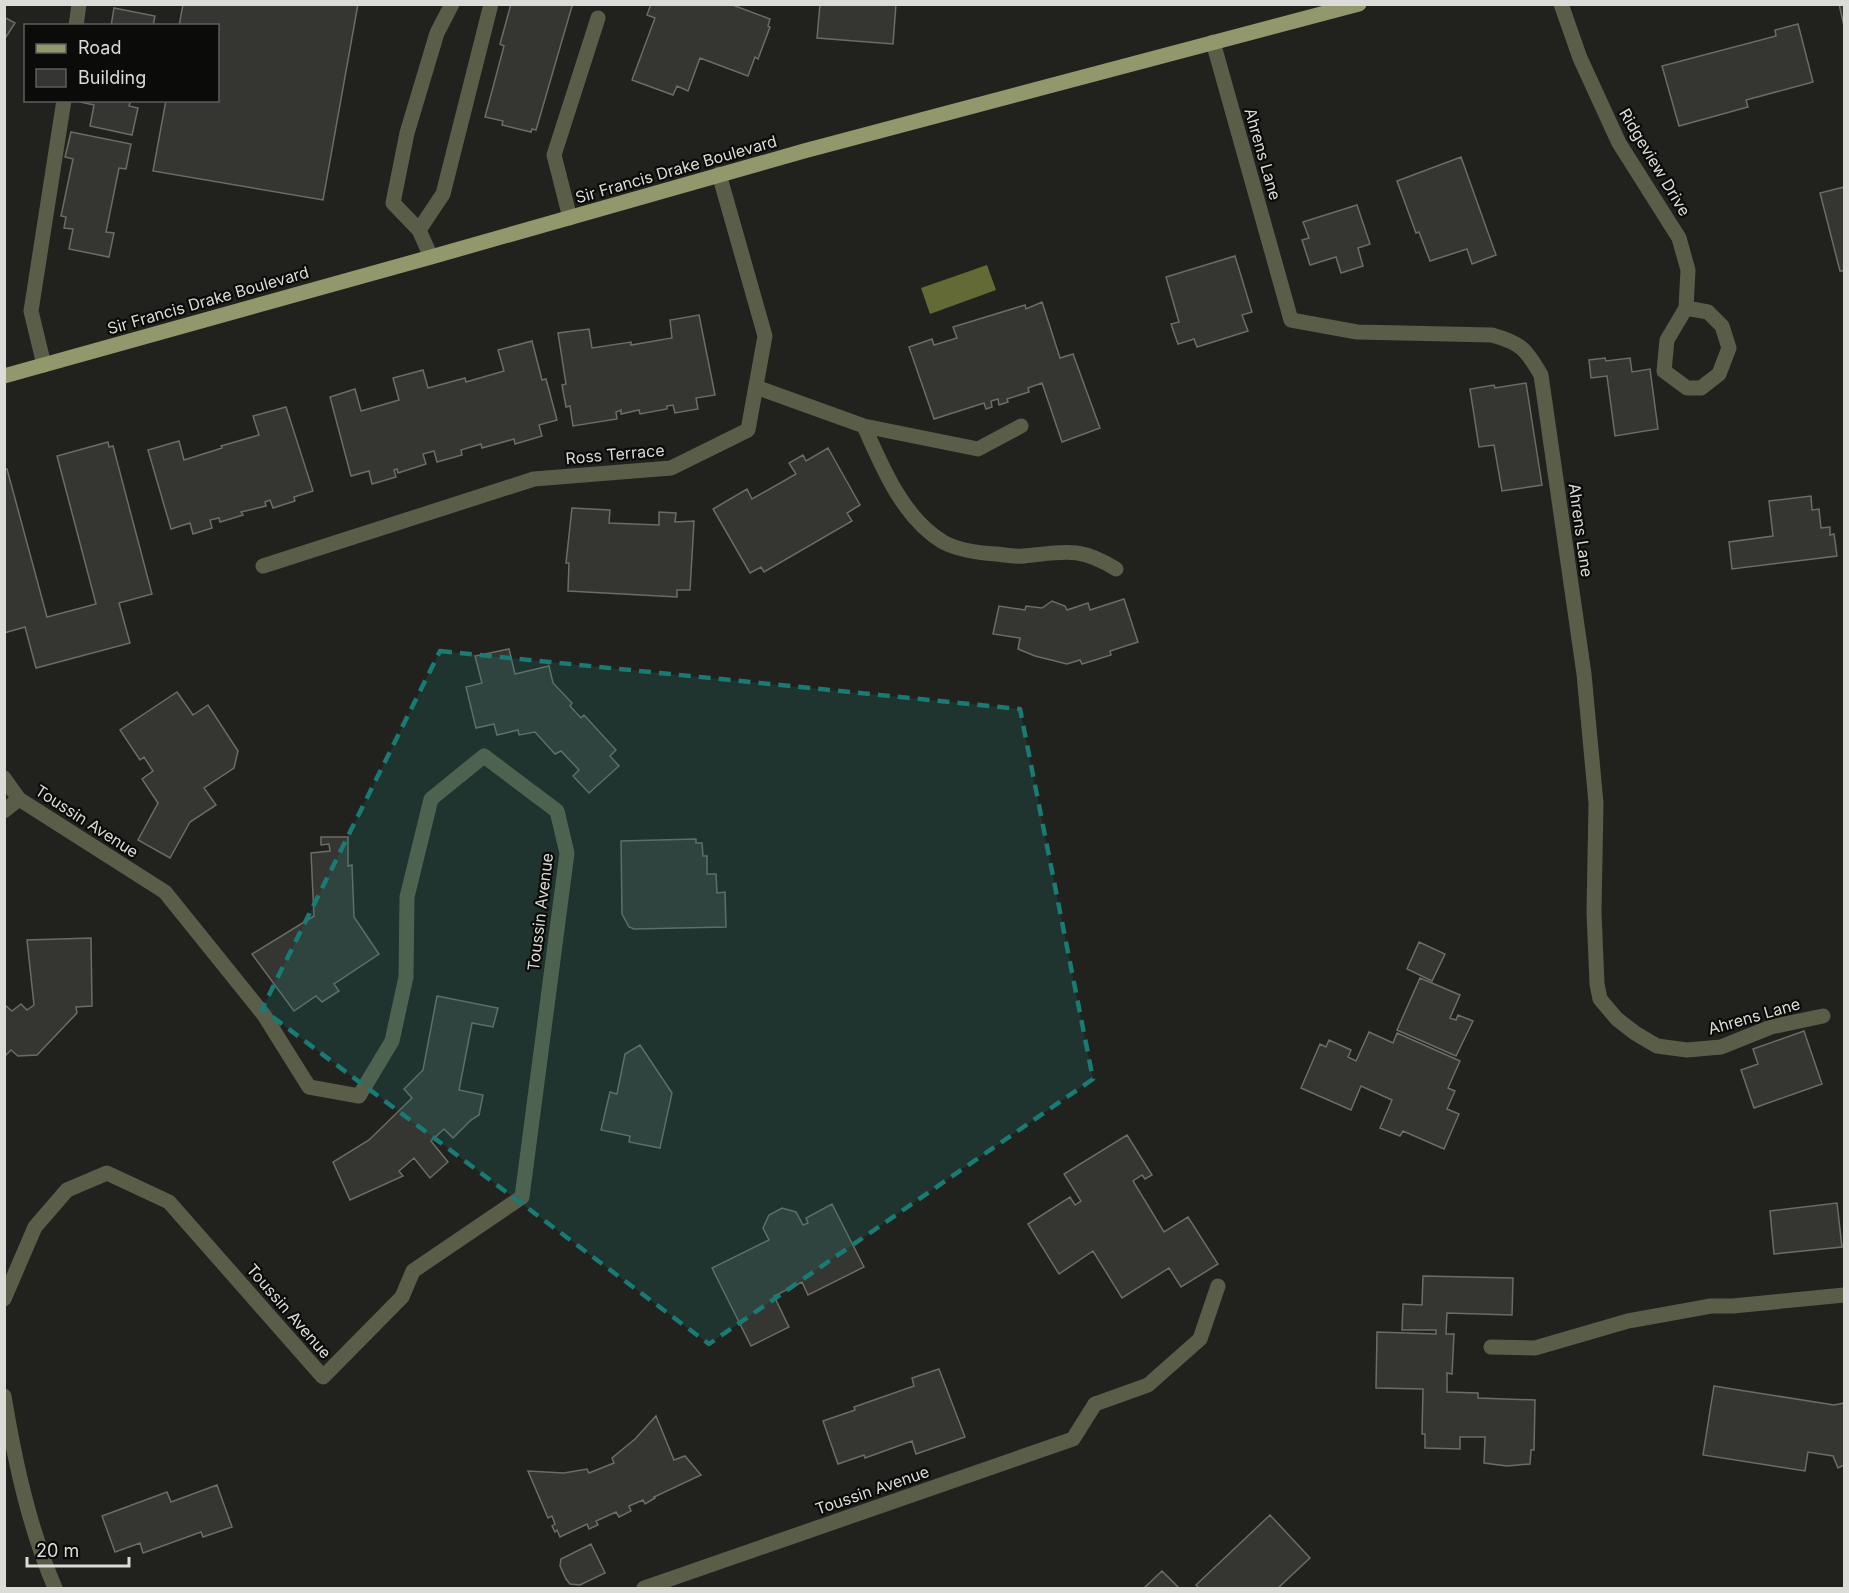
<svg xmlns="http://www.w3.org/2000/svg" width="1849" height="1593" viewBox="0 0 1849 1593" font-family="Inter,sans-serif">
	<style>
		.water { fill: #636a36 }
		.building { fill: #353631; stroke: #6b6c66; stroke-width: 1.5 }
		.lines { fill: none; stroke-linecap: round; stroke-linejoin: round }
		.service { stroke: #5a5d48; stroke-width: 15 }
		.minor { stroke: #5a5d48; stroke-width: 15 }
		.primary { stroke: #92986c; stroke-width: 15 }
		.marked { fill: #197b73; fill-opacity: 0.2; stroke: #197b73; stroke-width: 4.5; stroke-dasharray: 12 8; stroke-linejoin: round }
		.labels { text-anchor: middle; stroke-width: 4.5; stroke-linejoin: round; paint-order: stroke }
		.street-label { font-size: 16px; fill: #dbdcd8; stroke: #0b0b09 }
	</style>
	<rect width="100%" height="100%" fill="#21221d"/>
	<!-- water -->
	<path class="water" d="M987 265 996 290 930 314 921 288Z"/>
	<!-- building -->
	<path class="building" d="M183 4H358L323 200 153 171 166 100H218V26H179Z
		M511 4H577L572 6 536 130 532 129 531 132 502 125 503 121 485 117 504 46 500 44Z
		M651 4H730L770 19 768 26 770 27 758 59 755 57 748 76 700 58 688 91 677 86 673 95 632 80 655 18 647 15Z
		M820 4H896L893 44 817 38Z
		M1839 4H1844V26Z
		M114 8 155 16 153 26H111Z
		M4 17 15 23 4 40Z
		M1798 24 1813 82 1746 100 1748 107 1679 126 1662 66 1776 36 1775 30Z
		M81 100H131L129 106 138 108 132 135 90 126 94 105 80 102Z
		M71 132 131 144 126 169 119 168 106 232 114 233 109 257 69 249 73 229 64 228 66 217 61 216 73 159 65 157Z
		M1461 157 1496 255 1472 264 1467 249 1430 261 1419 232 1416 233 1397 181Z
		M1844 187V271H1840L1820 193Z
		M1357 205 1370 244 1358 248 1363 266 1341 273 1336 257 1310 265 1302 240 1309 238 1303 222Z
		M1235 256 1252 312 1242 315 1248 331 1197 347 1194 339 1178 344 1171 324 1179 322 1166 277Z
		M1042 302 1060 358 1073 354 1100 428 1062 442 1042 383 1028 388 1029 392 1007 399 1008 402 999 405 998 399 991 401 992 407 986 409 984 403 934 419 909 347 932 339 934 345 957 338 953 327 1025 305 1026 309Z
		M699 315 715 395 696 398 698 409 675 413 673 405 667 406V409L640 414 639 410 621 414V410L616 412 617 419 573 426 570 406 566 407 562 385 566 384 558 333 589 329 592 348 631 342V345L672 338 670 320Z
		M532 341 542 380 546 379 557 420 539 425 542 436 515 444 514 439 482 448 481 444 461 450 462 455 437 462 434 451 423 454 426 464 398 473 397 469 394 470 396 477 372 484 369 471 351 476 330 397 355 389 361 411 399 400 393 378 423 370 428 388 465 378 466 382 504 371 498 350Z
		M1605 358 1606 361 1630 358 1632 372 1650 369 1658 429 1615 436 1607 376 1591 378 1589 360Z
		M1526 383 1542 485 1502 491 1494 445 1479 447 1470 389 1494 385 1495 388Z
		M286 407 313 491 294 497 295 501 273 508 270 500 265 502 266 506 241 512 243 515 220 522 219 518 210 520 212 528 193 534 190 523 171 529 148 450 179 441 184 460 222 448 221 446 259 435 253 416Z
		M108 442 109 447 113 446 152 594 119 603 130 643 36 668 25 627 4 633V469H7L47 617 96 604 57 456Z
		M828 448 860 505 847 513 852 521 764 572 761 567 750 573 713 509 747 489 752 499 796 474 789 463 803 455 806 461Z
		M1811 496 1812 510 1819 509 1821 528 1830 527V535L1834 534 1837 556 1732 569 1729 542 1773 536 1769 501Z
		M572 508 610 510 609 523 659 525V512L676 513 675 522 694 521 690 590H677V597L568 591 569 563H566Z
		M1124 599 1138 642 1110 651 1111 655 1082 664 1080 660 1067 664 1035 656 1018 649 1020 638 993 634 999 606 1025 610 1026 606 1042 608 1052 601 1065 606 1067 610 1088 603 1090 610Z
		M509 649 515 674 549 666 553 683 572 703 570 706 581 718 584 715 616 750 610 756 619 766 589 793 573 776 579 770 561 751 555 754 535 732 519 735 518 730 497 735 494 724 476 728 466 687 482 683 475 656Z
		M177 692 193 715 208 705 238 751 234 768 204 788 216 805 190 822 170 858 138 840 158 803 142 779 153 771 144 757 140 760 120 730Z
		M321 837H348V866L352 865 354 917 379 954 334 984 339 991 322 1002 316 996 294 1011 252 954 314 916 311 853 330 851 329 844 321 845Z
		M696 839V843H702L703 856H707V874H716L717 893 725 892 726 927 634 929 629 927 622 914 621 841Z
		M91 938 92 1006 76 1007 77 1013 37 1055 18 1056 11 1050 4 1057V1008L6 1006 12 1011 21 1004 27 1010 34 1005 27 940Z
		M1419 942 1445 954 1432 981 1407 969Z
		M1420 978 1460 995 1450 1018 1456 1020 1458 1015 1473 1021 1456 1056 1397 1030Z
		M437 996 498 1008 493 1027 472 1023 459 1090 483 1095 479 1115 471 1120 453 1138 444 1129 431 1141 448 1162 430 1178 414 1158 399 1171 403 1176 350 1200 333 1162 369 1140 412 1098 404 1089 423 1070Z
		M1804 1031 1822 1084 1754 1108 1741 1070 1758 1064 1753 1049Z
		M1369 1032 1393 1043 1397 1033 1460 1061 1448 1088 1455 1091 1447 1109 1459 1114 1444 1149 1403 1131 1400 1136 1380 1128 1392 1100 1361 1086 1351 1110 1301 1088 1320 1044 1326 1047 1329 1040 1351 1050 1348 1057 1356 1061Z
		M640 1045 672 1093 660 1148 629 1142 630 1136 601 1130 610 1092 617 1094 625 1054Z
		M1127 1135 1152 1175 1145 1179 1142 1175 1133 1181 1164 1232 1188 1217 1218 1264 1181 1287 1169 1268 1122 1298 1093 1251 1059 1274 1028 1224 1070 1197 1075 1205 1081 1201 1064 1174Z
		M1837 1203 1842 1247 1774 1254 1770 1211Z
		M832 1204 864 1267 808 1295 802 1282 774 1296 789 1327 751 1346 712 1268 769 1240 763 1228 769 1215 782 1208 796 1212 803 1225 808 1223 806 1218Z
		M1423 1276 1513 1278 1512 1315 1447 1313 1446 1334H1454L1452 1374 1447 1373V1392L1478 1393V1398L1535 1400 1534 1450H1531L1530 1464 1507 1466 1484 1463 1485 1437H1460V1449L1425 1448V1434H1422L1423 1389 1376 1388 1377 1332 1436 1334V1330H1402L1403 1304 1422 1305Z
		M939 1369 965 1437 916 1454 912 1441 865 1458 864 1455 838 1464 823 1421 855 1410 854 1407 914 1386 912 1378Z
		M1714 1386 1834 1405 1844 1403V1465L1838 1468 1833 1456 1808 1452 1805 1471 1703 1455Z
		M656 1416 674 1460 685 1456 701 1475 654 1497 655 1498 645 1504 643 1500 629 1506 631 1511 619 1517 616 1512 596 1521 598 1525 589 1529 587 1524 560 1537 557 1530 555 1532 552 1526 555 1524 552 1516 548 1518 528 1471 564 1473 587 1469 589 1473 614 1463 612 1458 635 1439Z
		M217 1485 232 1527 203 1537 201 1532 143 1553 140 1543 115 1552 102 1516 167 1492 171 1502Z
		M1270 1515 1310 1558 1278 1588H1199L1196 1585Z
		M591 1544 605 1573 580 1585 570 1584 566 1579 560 1566 561 1559Z
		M1162 1571 1179 1588H1144Z"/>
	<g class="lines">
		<!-- service -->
		<path class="service" d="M76 26 79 4
			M570 218 554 155 598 18
			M419 230 443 194 491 4
			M431 257 419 230 393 203 407 133 437 33 452 4
			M44 365 31 311 64 100
			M756 387 864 426C882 467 903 518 943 542 958 550 979 553 996 554 1005 555 1015 557 1024 556 1064 552 1079 546 1116 569
			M864 426 978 449 1021 426
			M1491 1347 1535 1348 1628 1321 1711 1306H1733L1844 1295
			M1095 1404 1148 1385 1200 1339 1218 1286"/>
		<!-- minor -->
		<path class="minor" d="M1561 4 1580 58 1619 143 1679 238 1688 270 1686 308 1667 340 1664 371 1687 388H1701L1719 374 1729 348 1722 326 1708 312 1686 308
			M1213 42 1291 320 1357 332 1492 335C1521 343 1526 349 1541 375L1584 674 1596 803 1594 912 1597 984 1600 999 1617 1019 1635 1033 1657 1046 1687 1050 1721 1047 1771 1027 1823 1016
			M263 566 534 479 671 468 748 430 765 336 719 174
			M4 778 19 799 165 892 264 1015 309 1087 359 1096 392 1041 406 977 407 897 431 799 484 756 557 811 567 853 522 1197 413 1271 402 1297 323 1377 169 1202 107 1173 67 1190 35 1227 4 1299
			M4 811 19 799
			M4 1396C15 1462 29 1527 55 1588
			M644 1588 1073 1439 1095 1404"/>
		<!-- primary -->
		<path class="primary" d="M4 376 431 257 804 151 1359 4"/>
	</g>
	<!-- marked area -->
	<path class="marked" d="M440 651 1020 709 1093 1079 709 1344 262 1009Z"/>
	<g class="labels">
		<!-- street labels -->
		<g class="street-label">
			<text transform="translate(1263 154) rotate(74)" y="6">Ahrens Lane</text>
			<text transform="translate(1655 162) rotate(59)" y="6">Ridgeview Drive</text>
			<text transform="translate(676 169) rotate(-16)" y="6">Sir Francis Drake Boulevard</text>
			<text transform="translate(208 300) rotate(-16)" y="6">Sir Francis Drake Boulevard</text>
			<text transform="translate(615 454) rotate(-5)" y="6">Ross Terrace</text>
			<text transform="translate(1581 530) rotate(82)" y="6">Ahrens Lane</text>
			<text transform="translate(87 821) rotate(33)" y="6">Toussin Avenue</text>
			<text transform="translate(540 912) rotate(-83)" y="6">Toussin Avenue</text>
			<text transform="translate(1754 1016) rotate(-16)" y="6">Ahrens Lane</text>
			<text transform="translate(289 1311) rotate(49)" y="6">Toussin Avenue</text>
			<text transform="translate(872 1490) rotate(-19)" y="6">Toussin Avenue</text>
		</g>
	</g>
	<!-- border -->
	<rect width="1849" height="1593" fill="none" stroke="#dbdcd8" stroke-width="12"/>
	<!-- legend -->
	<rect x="24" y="24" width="195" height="78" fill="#0b0b09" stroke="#5e5f5c" stroke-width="1.5"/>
	<rect x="36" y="44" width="30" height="9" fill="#92986c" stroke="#5e5f5c" stroke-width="1.5"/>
	<text x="78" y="54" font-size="18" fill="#dbdcd8">Road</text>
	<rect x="36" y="69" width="30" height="18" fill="#353631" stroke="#5e5f5c" stroke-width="1.5"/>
	<text x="78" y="84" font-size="18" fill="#dbdcd8">Building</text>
	<!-- scale -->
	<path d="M27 1557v9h102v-9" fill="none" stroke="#dbdcd8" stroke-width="3"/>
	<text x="36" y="1557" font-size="18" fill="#dbdcd8" stroke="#0b0b09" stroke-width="4.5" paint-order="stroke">20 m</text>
</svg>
